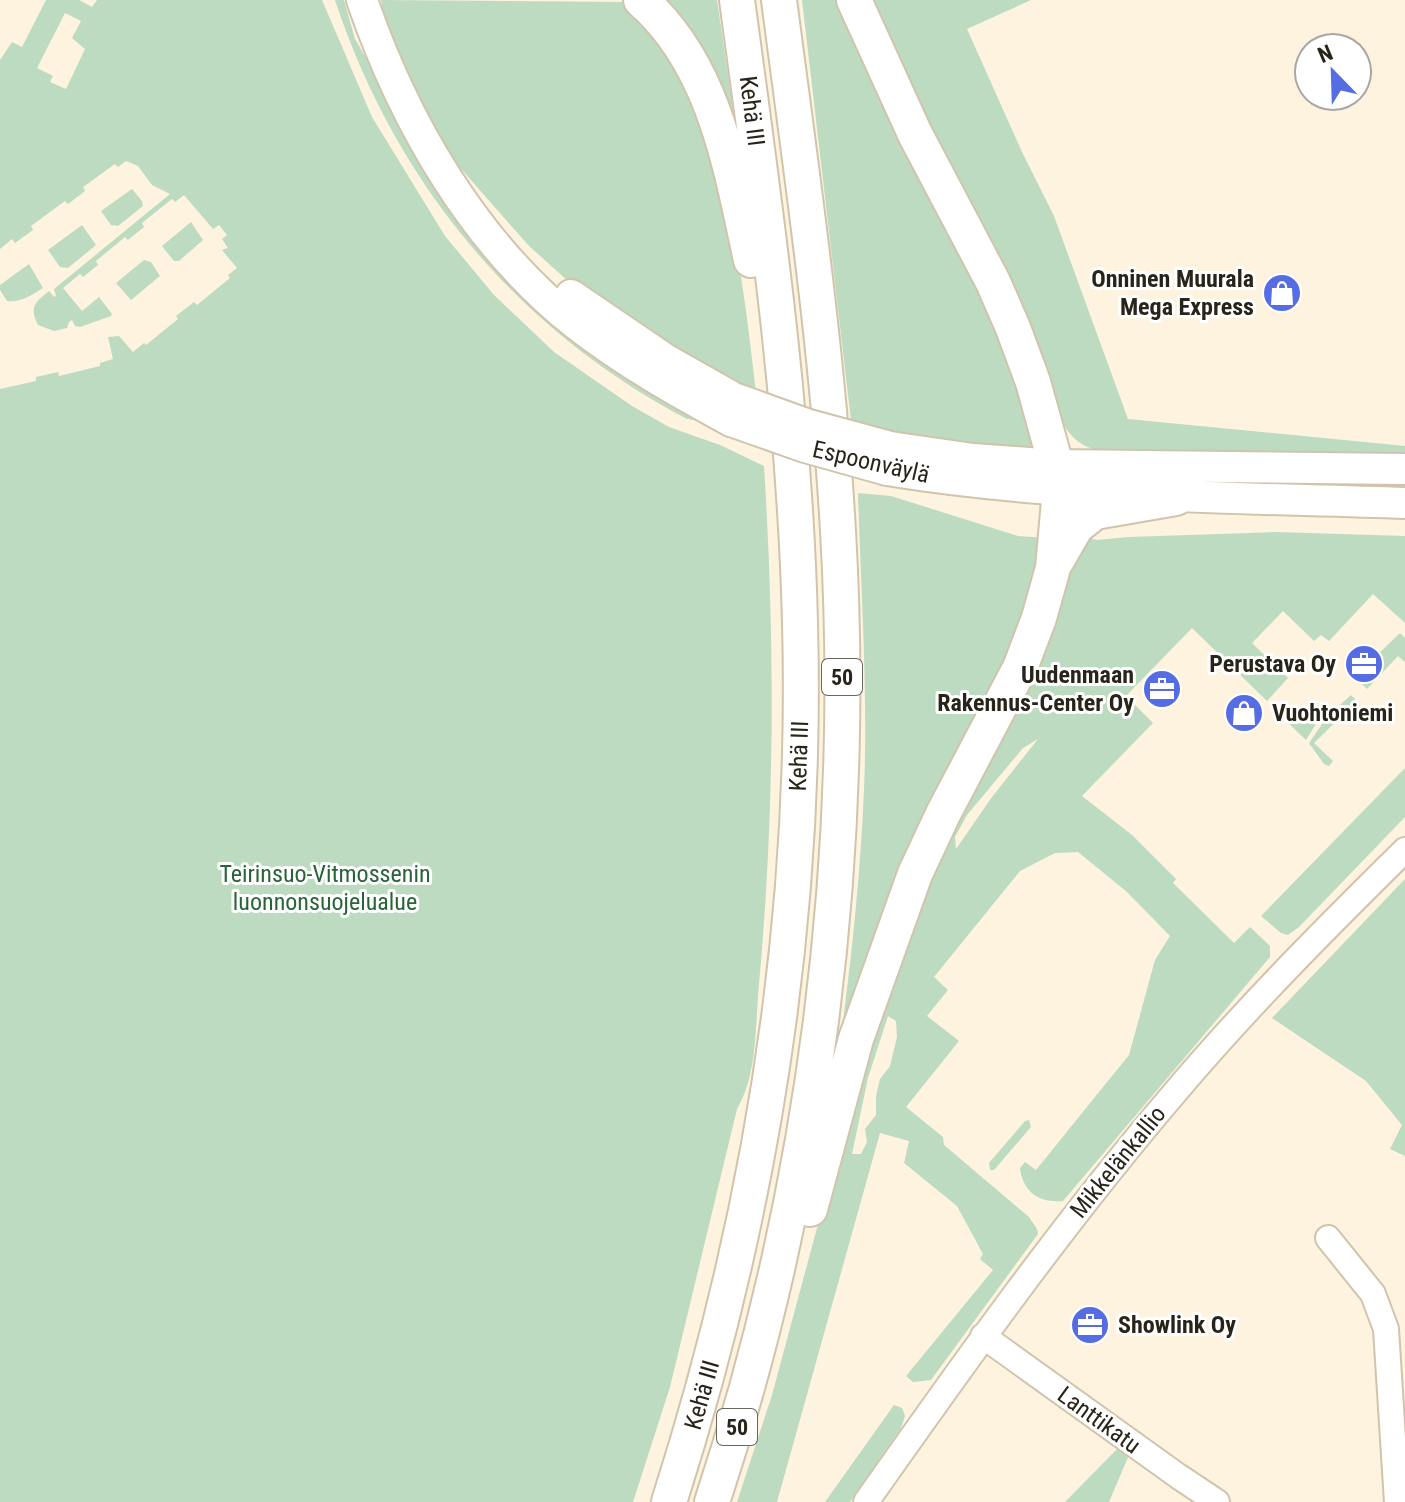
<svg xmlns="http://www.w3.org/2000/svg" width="1405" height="1502" viewBox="0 0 1405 1502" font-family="'Roboto Condensed',sans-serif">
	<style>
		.green { fill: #bddbc1; fill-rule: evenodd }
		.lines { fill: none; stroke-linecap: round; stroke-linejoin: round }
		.minor-casing { stroke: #d1c4ac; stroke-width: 28 }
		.major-casing { stroke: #d1c4ac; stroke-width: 34 }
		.highway-casing { stroke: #d1c4ac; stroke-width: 38 }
		.minor { stroke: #fff; stroke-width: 24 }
		.major { stroke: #fff; stroke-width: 30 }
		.highway { stroke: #fff; stroke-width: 34 }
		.major-bridge-casing { stroke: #d1c4ac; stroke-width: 34; stroke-linecap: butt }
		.major-bridge { stroke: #fff; stroke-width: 30 }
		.labels { text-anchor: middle; stroke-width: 6; stroke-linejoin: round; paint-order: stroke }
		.shield { fill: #fff; stroke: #68665f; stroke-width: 2 }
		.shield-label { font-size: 22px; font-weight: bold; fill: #28241a }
		.street-label { font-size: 24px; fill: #28241a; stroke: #fff }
		.poi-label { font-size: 24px; font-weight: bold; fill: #28241a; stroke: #fff; text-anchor: end }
		.park-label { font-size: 24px; fill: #296437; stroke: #fff }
	</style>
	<rect width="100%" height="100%" fill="#fdf3df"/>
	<!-- green -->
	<path class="green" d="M46 0H79L92 7 97 0H322L372 117 445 236 494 295 554 352 632 406 669 427 720 445 764 466C775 640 775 809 759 984 755 1024 758 1074 737 1109L670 1387 633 1502H0V389L36 381V377L58 372 59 376 100 366V363L113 359 108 337 119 336 133 352 144 343 146 345 178 319 176 316 194 302 197 305 230 278 228 275 237 268 222 250 228 248 222 239 227 235 219 225 213 229 184 195 175 202 172 199 142 223 144 227 128 240 125 237 96 261 98 265 83 277 80 274 63 288 82 311 99 297 112 314 111 316 80 327 75 326 72 320 69 322 67 328 54 331 38 325C29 307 35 302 49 291L54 297 56 296 54 289 170 194 152 185 138 166 126 161 118 167 115 164 83 187 85 191 68 204 65 201 31 226 33 230 15 243 12 239 0 249V60L12 42 22 47ZM65 13 81 21 72 38 85 49 66 89 50 82 53 76 37 68Z
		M335 0H344L355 39 440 185 695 418V420L687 419C517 330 395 182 335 0Z
		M381 0 624 2C637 17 653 31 664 48 729 141 743 283 756 393L739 388 577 289 529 246 455 162 418 102 386 30Z
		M657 0H717L739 149Z
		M802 0H842L986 295 1036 442 1031 447 1003 449 852 429Z
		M871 0H1031L967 29 1022 152 1054 216 1128 419 1405 446V459L1101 451C1080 447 1069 436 1060 418Z
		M132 189 142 201 143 206 118 226 111 225 101 211Z
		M191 222 203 240 179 261H174L162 246Z
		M82 225 96 245 68 268 60 267 48 250Z
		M144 260 151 262 160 276 131 300 116 283Z
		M29 264 43 288C32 295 20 303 7 301L0 290V285Z
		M858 493 891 496 1018 536 1045 538 1028 605 836 1074C849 980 860 886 864 790 868 692 861 592 858 493Z
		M1276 532 1405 536V623L1373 594 1329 641 1321 635 1314 641 1283 611 1252 643 1288 678 1267 701 1192 628 1126 696 1153 723 1082 796 1132 835 1176 879 1173 883 1234 943 1250 927 1270 946V957L1063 1201C1040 1203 1023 1193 1020 1168L1025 1162 1036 1170 1129 1055 1155 960 1170 936 1127 892 1078 852 1055 853 1020 871 934 977 948 990 927 1016 959 1041 906 1107 943 1137 944 1145 1029 1217 1037 1229 1038 1234 931 1380 913 1382 906 1376 993 1270 980 1259 983 1254 957 1206 904 1163 909 1141 880 1133 777 1502H737L772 1395 859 1072 893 964 1077 535 1097 540 1129 537ZM1038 739 992 797 956 849 955 837 967 815 1023 748ZM888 1016 896 1021 897 1037 890 1066 880 1079 876 1096V1115L865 1129 867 1142 861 1154H852L868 1078Z
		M1400 633 1405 638V662L1398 656 1367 689 1362 684 1378 667 1371 661Z
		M1351 695 1365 710 1363 713 1354 704 1314 743 1333 761 1329 766 1324 764 1309 743 1327 717Z
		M1291 708 1301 718 1314 712 1322 714 1306 740 1282 717Z
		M1405 768V817L1299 927 1288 935 1281 933 1261 916Z
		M1405 879V1156L1390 1149 1402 1125 1366 1081 1272 1018Z
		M1029 1120 1031 1127 994 1170H990L989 1163 1025 1121Z
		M894 1405 902 1408 905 1416 901 1428 850 1502H825Z
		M1119 1447 1129 1455 1109 1502H1065Z"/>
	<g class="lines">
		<defs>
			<path id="minor" d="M1328 1238 1373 1294 1386 1329 1397 1502
				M983 1336 1178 1476 1217 1502
				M866 1502C964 1363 1062 1225 1172 1096 1245 1009 1325 929 1405 850"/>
			<path id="major" d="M362 0C404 122 474 244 577 325 626 363 678 392 731 421
				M571 295 665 359 734 398
				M890 447 973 459 1056 465 1405 469
				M887 470C1059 498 1232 497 1405 503"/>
			<path id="highway" d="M641 0C715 65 731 169 751 260
				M1057 560 1076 527 1095 512 1176 498
				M810 1209 856 1039 915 874 943 814 1020 668 1039 618 1053 568 1059 501 1056 465 1033 382 1013 328 993 282 915 134 854 0
				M669 1502C760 1218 808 921 800 623 795 414 765 207 737 0
				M712 1502C815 1192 857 857 838 531 828 353 802 176 779 0"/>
		</defs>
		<!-- minor casing -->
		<use href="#minor" class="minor-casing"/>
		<!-- major casing -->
		<use href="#major" class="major-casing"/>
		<!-- highway casing -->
		<use href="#highway" class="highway-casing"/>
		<!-- minor -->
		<use href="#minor" class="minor"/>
		<!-- major -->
		<use href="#major" class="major"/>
		<!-- highway -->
		<use href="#highway" class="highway"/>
		<defs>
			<path id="major-bridge" d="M734 398 809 425 890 447
				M731 421 805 447 887 470"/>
		</defs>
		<!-- major-bridge casing -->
		<use href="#major-bridge" class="major-bridge-casing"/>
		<!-- major-bridge -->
		<use href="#major-bridge" class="major-bridge"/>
	</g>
	<!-- icons -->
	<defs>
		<symbol id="shop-disc" viewBox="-11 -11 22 22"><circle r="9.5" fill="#566ce3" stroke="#fff"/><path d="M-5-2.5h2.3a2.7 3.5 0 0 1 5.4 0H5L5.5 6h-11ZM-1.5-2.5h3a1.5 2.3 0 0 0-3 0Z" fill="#fff"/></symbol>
		<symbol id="office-disc" viewBox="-11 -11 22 22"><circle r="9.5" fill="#566ce3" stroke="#fff"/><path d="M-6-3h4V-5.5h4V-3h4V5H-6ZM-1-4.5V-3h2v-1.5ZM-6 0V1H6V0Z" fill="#fff"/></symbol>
	</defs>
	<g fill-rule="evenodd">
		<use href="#shop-disc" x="1260" y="271" width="44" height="44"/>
		<use href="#office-disc" x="1342" y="642" width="44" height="44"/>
		<use href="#office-disc" x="1140" y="667" width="44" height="44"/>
		<use href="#shop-disc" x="1222" y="691" width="44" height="44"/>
		<use href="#office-disc" x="1068" y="1303" width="44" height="44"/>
	</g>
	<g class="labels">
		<!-- shield labels -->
		<g class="shield">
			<rect x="822" y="659" width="40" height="36" rx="6"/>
			<rect x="717" y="1409" width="40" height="36" rx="6"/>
		</g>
		<g class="shield-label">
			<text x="842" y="685">50</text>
			<text x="737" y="1435">50</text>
		</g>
		<!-- street labels -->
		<g class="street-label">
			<text transform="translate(752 111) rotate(83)" y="8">Kehä III</text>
			<text transform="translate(871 462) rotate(13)" y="8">Espoonväylä</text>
			<text transform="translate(799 756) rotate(-88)" y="8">Kehä III</text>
			<text transform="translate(1118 1162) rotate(-51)" y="8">Mikkelänkallio</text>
			<text transform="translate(702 1395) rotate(-74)" y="8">Kehä III</text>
			<text transform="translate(1099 1420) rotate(36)" y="8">Lanttikatu</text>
		</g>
		<!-- poi labels -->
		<g class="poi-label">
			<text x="1254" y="287">Onninen Muurala<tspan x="1254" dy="28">Mega Express</tspan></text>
			<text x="1336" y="672">Perustava Oy</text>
			<text x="1134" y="683">Uudenmaan<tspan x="1134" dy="28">Rakennus-Center Oy</tspan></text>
			<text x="1272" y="721" text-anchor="start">Vuohtoniemi</text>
			<text x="1118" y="1333" text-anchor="start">Showlink Oy</text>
		</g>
		<!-- park labels -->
		<g class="park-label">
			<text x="325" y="882">Teirinsuo-Vitmossenin<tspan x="325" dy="28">luonnonsuojelualue</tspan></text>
		</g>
	</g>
	<!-- north arrow -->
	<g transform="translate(1333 72) rotate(337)"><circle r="38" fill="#ffffff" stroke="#a9a7a3" stroke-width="2"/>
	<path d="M0-6L14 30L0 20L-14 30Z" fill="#566ce3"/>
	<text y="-12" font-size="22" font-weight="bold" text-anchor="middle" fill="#28241a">N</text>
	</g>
</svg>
